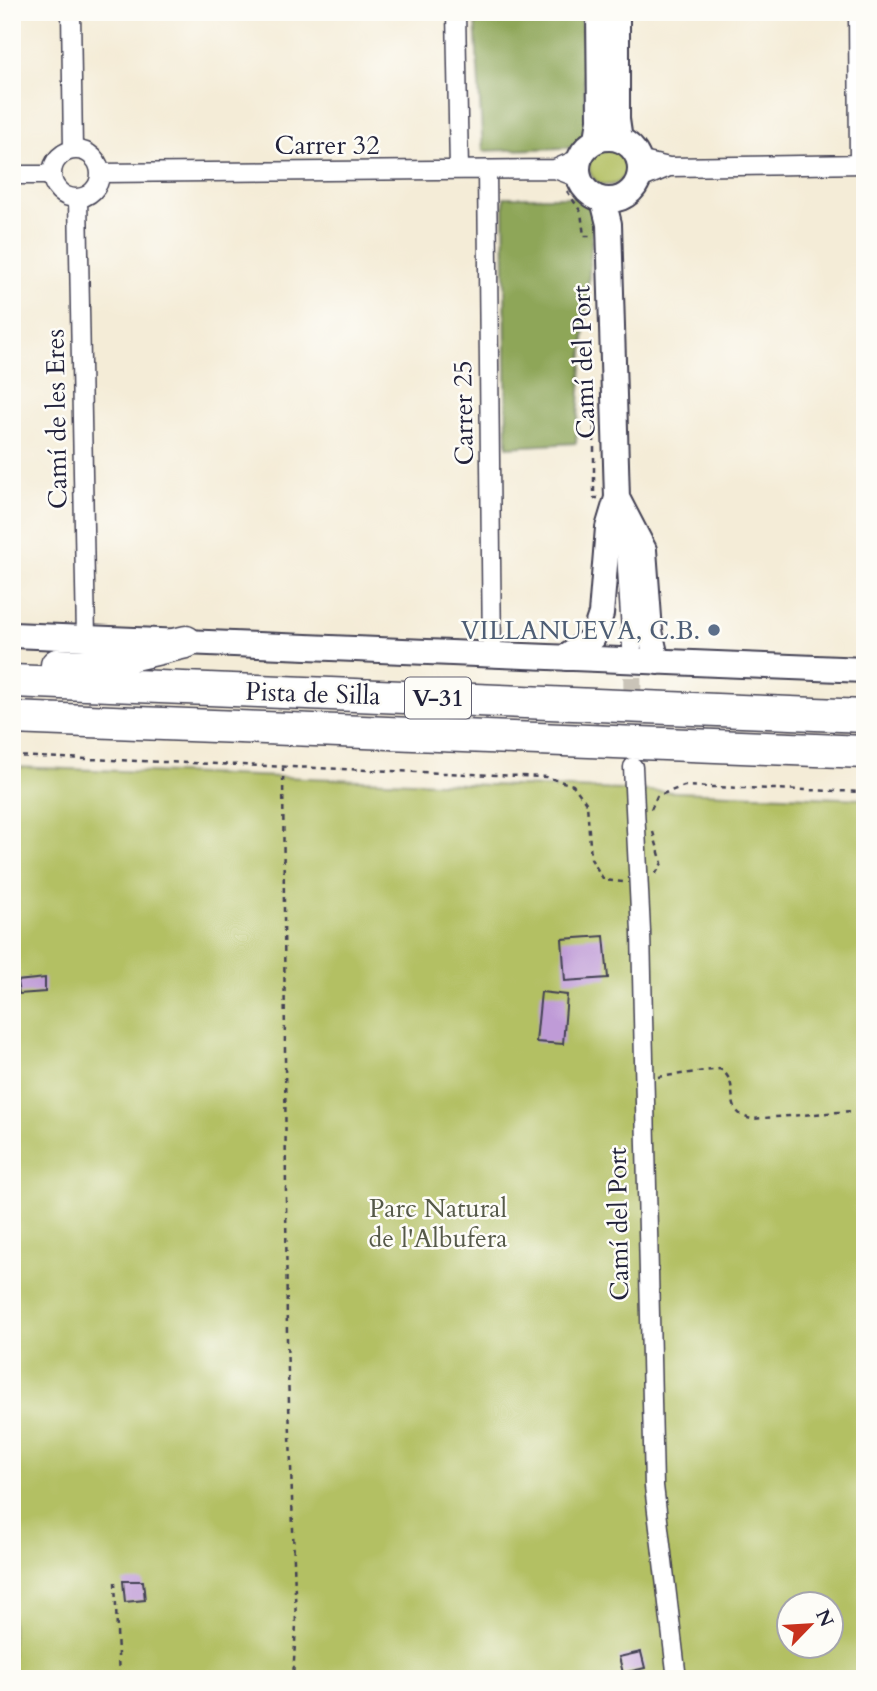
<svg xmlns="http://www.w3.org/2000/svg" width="877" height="1691" viewBox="0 0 877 1691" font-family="Cardo,serif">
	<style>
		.green { fill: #b3c063; stroke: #6a714f; stroke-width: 2; fill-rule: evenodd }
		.forest { fill: #8ea659; stroke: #58644a; stroke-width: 2 }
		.building { fill: #bf9bd7 }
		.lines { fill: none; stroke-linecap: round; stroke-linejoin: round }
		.street-tunnel { stroke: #cac4b8; stroke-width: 18; stroke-dasharray: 18 9; stroke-linecap: butt }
		.street-casing { stroke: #424052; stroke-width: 21 }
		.secondary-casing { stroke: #424052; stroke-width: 28 }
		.highway-casing { stroke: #424052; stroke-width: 35 }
		.path { stroke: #424052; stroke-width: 2.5; stroke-dasharray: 5 5; stroke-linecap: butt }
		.street { stroke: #fff; stroke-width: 18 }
		.secondary { stroke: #fff; stroke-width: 24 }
		.highway { stroke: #fff; stroke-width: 32 }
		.service-dot { fill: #5c6f8a; stroke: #fdfcf7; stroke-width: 2.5 }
		.labels { text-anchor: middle; stroke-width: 5; stroke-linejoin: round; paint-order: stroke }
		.shield { fill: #fdfcf7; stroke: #646373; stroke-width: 2 }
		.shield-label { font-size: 24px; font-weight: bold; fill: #22223b }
		.street-label { font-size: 26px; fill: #22223b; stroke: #fdfcf7 }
		.service-label { font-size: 26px; fill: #4e5e75; stroke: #fdfcf7; text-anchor: end }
		.park-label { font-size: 26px; fill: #555949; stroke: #fdfcf7 }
	</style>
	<rect width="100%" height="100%" fill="#fdfcf7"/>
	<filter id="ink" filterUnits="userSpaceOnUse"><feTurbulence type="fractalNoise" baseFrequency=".0143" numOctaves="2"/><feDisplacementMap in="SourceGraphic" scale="14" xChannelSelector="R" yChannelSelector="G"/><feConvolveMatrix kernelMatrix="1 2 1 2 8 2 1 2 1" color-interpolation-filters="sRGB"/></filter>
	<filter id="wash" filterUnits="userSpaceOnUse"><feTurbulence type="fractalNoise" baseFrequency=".00686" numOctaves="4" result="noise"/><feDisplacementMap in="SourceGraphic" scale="28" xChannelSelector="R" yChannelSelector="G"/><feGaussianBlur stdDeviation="1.57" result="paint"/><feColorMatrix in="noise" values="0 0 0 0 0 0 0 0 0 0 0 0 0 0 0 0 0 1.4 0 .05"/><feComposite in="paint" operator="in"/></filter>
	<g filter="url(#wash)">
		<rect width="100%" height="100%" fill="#f4ecd7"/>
		<!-- green -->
		<path class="green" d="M589 166a19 19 0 1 1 38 0a19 19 0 1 1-38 0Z
			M12 767 865 799V1679H12ZM790 1604H832V1646H790Z"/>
		<!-- forest -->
		<path class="forest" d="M491 12H581L587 147 483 151 475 20Z
			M504 197H595L576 443 507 447Z"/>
		<g id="blocks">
			<!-- building -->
			<path class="building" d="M604 936 608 978 565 981 562 939Z
				M45 978V992L19 994 17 981Z
				M541 992 567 995 563 1044 536 1042Z
				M123 1581H143L145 1600 125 1602Z
				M641 1652 645 1668 623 1673 619 1657Z"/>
		</g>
	</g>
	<g filter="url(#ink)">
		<use href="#blocks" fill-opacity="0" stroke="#424052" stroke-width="2"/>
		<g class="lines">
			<!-- street-tunnel -->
			<path class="street-tunnel" d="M632 650 633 748"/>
			<defs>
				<path id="street" d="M71 12 73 150
					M456 12 459 170
					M858 12 859 164
					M52 174a24 24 0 1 1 48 0a24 24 0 1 1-48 0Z
					M638 160 669 167 865 164
					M555 169 580 158
					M487 170 492 655
					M100 173 555 169 579 178
					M12 175H52
					M638 180 669 167
					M78 198 86 638
					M621 518 625 537 632 647
					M633 767 641 932 654 1486 677 1679"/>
				<path id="secondary" d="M617 12V119L620 140
					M578 169a31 31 0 1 1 62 0a31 31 0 1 1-62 0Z
					M597 139 600 120 599 12
					M617 498 644 550 650 631 657 662
					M12 635 865 670
					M565 658 593 638 601 614 608 528 617 498 609 224 603 200"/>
				<path id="highway" d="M57 665 83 666 186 642
					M12 681 865 716
					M12 718 865 752"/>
			</defs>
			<!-- street casing -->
			<use href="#street" class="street-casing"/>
			<!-- secondary casing -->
			<use href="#secondary" class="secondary-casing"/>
			<!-- highway casing -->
			<use href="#highway" class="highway-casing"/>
			<!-- path -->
			<path class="path" d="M567 191 581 212 584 236H591
				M594 417V498H598
				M12 756 546 777 573 785 587 804 591 859 604 880 624 882
				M283 767 287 1340 296 1624 293 1679
				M651 809 657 796 684 786 865 792
				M653 832 662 863 655 875
				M658 1077 720 1069C743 1084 720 1111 751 1119L865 1110
				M115 1582 119 1679"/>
			<!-- street -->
			<use href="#street" class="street"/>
			<!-- secondary -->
			<use href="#secondary" class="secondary"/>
			<!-- highway -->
			<use href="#highway" class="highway"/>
		</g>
	</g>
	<!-- markers -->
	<circle class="service-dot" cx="714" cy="630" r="7"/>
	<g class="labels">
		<!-- shield labels -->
		<rect class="shield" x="405" y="677.5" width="66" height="41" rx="5"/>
		<g class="shield-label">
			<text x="438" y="706">V-31</text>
		</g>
		<!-- street labels -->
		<g class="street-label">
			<text x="327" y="154">Carrer 32</text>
			<text transform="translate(583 362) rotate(-92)" y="9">Camí del Port</text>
			<text transform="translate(463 413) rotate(-91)" y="9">Carrer 25</text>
			<text transform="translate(56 419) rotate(-91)" y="9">Camí de les Eres</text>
			<text transform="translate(313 693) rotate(2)" y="9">Pista de Silla</text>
			<text transform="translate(618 1224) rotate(-91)" y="9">Camí del Port</text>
		</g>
		<!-- service labels -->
		<g class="service-label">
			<text x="700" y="639">VILLANUEVA, C.B.</text>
		</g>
		<!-- park labels -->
		<g class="park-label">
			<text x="438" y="1217">Parc Natural<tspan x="438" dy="30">de l'Albufera</tspan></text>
		</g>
	</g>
	<!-- margin -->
	<rect width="877" height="1691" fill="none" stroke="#fdfcf7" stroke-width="42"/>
	<!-- north arrow -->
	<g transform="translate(810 1625) rotate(65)"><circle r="33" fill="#fdfcf7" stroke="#a5a5ac" stroke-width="2"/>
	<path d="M0-5L12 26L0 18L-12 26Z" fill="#c8321e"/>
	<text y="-10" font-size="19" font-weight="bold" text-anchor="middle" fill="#22223b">N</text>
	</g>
</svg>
